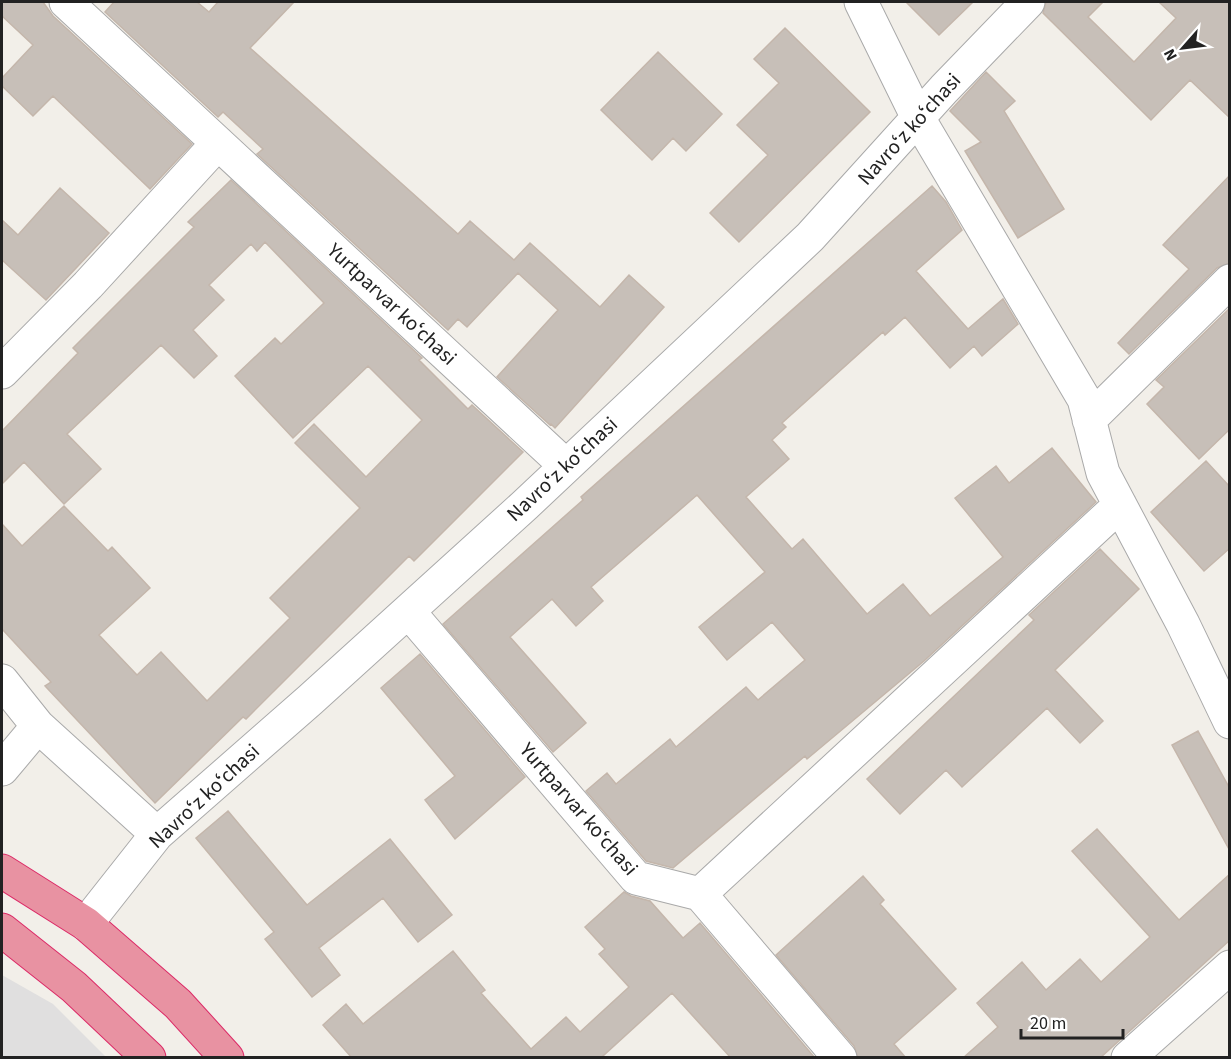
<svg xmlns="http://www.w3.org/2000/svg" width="1231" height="1059" viewBox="0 0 1231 1059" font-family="'Source Sans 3',sans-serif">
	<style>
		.residential { fill: #e0dfdf }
		.building { fill: #c7bfb8; stroke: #c4b6ab; stroke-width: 1.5 }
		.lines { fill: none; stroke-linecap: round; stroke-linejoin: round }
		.minor-casing { stroke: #a9a9a9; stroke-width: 35 }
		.highway-casing { stroke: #dc2a67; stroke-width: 35 }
		.minor { stroke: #fff; stroke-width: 33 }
		.highway { stroke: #e892a2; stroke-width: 33 }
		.labels { text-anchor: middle; stroke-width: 6; stroke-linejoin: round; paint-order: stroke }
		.street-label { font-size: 21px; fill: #222; stroke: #fff }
	</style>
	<rect width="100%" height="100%" fill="#f2efe9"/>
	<!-- residential -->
	<path class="residential" d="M2 975 53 1004 106 1057H2Z"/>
	<!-- building -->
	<path class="building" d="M2 2H43L53 16 192 144 150 189 53 96 33 116 2 86V78L33 45 2 16Z
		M114 2H197L209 12 218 2H294L250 48 458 234 470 221 514 260 530 243 600 307 629 275 664 307 555 428 551 424 550 425 497 377 558 310 518 273 467 327 458 319 448 330 257 154 263 149 223 112 218 117 105 12Z
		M906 2H973L939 35Z
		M1046 2H1103L1088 17 1134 62 1176 18 1159 2H1230V118L1190 80 1151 120 1043 13Z
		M785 28 870 112 739 242 710 213 768 155 737 125 779 83 754 59Z
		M658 52 722 114 686 151 673 138 652 160 601 110Z
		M986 72 1015 101 1004 111 1064 209 1018 238 965 151 981 142 950 111Z
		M1230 175V263L1217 268 1129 354 1118 343 1189 269 1163 245Z
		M231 180 422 358 419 360 468 409 472 405 523 452 414 561 409 556 246 719 243 717 155 803 45 686 51 682 2 629V524L22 546 64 506 108 551 112 547 150 588 99 635 137 675 161 652 207 701 290 618 270 598 360 508 295 443 314 424 366 477 422 420 368 366 293 438 235 376 275 338 281 344 324 303 265 242 257 251 251 244 209 285 224 300 193 330 217 356 194 378 161 345 67 434 101 469 64 504 24 462 2 484V431L78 353 73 348 194 227 188 222Z
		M932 186 946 202 962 230 916 271 968 329 1003 299 1018 324 982 356 974 346 950 368 905 317 885 335 883 332 782 423 786 427 772 440 789 459 746 497 792 549 803 539 867 614 903 584 930 616 1003 557 955 498 996 466 1009 483 1052 448 1096 502 924 661 807 759 805 756 673 868 646 861 586 791 607 773 616 784 670 739 676 747 746 687 758 700 805 660 772 622 727 660 699 627 765 572 697 495 591 587 603 601 576 626 552 599 510 637 586 723 553 752 443 624 583 500 581 497Z
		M60 188 109 233 46 300 2 260V220L18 235Z
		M1230 308V429L1199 459 1147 404 1164 387 1156 380Z
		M1206 461 1230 487V548L1204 571 1151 512Z
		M1100 549 1139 589 1055 670 1103 721 1080 743 1047 708 962 787 946 770 900 814 867 779 1034 620 1029 615Z
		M420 654 525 777 455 839 425 800 455 776 381 688Z
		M1198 731 1230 789V851L1172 745Z
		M228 811 307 905 390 839 452 915 418 942 383 898 319 948 340 975 312 997 265 939 274 932 196 838Z
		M1097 829 1179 920 1230 874V940L1100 1058H963L998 1027 977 1003 1022 962 1046 990 1080 959 1101 982 1150 937 1072 851Z
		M863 876 884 900 880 904 956 989 894 1044 906 1058H858L854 1046 776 955Z
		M624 892 631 896 650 901 683 938 700 923 815 1058H731L672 993 603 1056 604 1058H352L323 1025 346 1004 363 1024 453 951 485 990 481 993 531 1049 566 1017 580 1032 629 987 599 954 605 949 585 927Z"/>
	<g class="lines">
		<defs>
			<path id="minor" d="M66 2 566 466
				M861 2 918 118 1084 399 1103 473 1183 624 1230 722
				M2 372 88 285 218 143
				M1089 420 1230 281
				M408 611 636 878 700 894 840 1058
				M2 681 38 726 157 834
				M2 769 38 726
				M700 894 1120 505
				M86 924 157 834 310 700 525 505 810 237 944 89 1028 2
				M1128 1058 1230 967"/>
			<path id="highway" d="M2 871 86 924 178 1004 227 1058
				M2 930 74 987 149 1058"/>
		</defs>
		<!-- minor casing -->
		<use href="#minor" class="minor-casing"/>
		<!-- highway casing -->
		<use href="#highway" class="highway-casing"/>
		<!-- minor -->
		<use href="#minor" class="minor"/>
		<!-- highway -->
		<use href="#highway" class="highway"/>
	</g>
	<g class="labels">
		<!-- street labels -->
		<g class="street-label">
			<text transform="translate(909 129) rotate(-48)" y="7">Navroʻz koʻchasi</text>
			<text transform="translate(392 304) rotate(43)" y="7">Yurtparvar koʻchasi</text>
			<text transform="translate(562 469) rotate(-43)" y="7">Navroʻz koʻchasi</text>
			<text transform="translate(204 796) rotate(-43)" y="7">Navroʻz koʻchasi</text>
			<text transform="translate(579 809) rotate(49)" y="7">Yurtparvar koʻchasi</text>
		</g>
	</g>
	<!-- border -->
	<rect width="1231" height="1059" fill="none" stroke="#222222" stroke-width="6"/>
	<!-- north arrow -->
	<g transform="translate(1183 48) rotate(242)" stroke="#ffffff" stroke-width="4.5" paint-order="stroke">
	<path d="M0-4.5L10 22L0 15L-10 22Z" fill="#222222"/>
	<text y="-9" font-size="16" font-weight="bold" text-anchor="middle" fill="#222222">N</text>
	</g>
	<!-- scale -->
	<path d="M1021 1029v9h102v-9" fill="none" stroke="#222222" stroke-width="3"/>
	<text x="1030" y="1029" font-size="18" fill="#222222" stroke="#ffffff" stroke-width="4.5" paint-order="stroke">20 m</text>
</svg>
